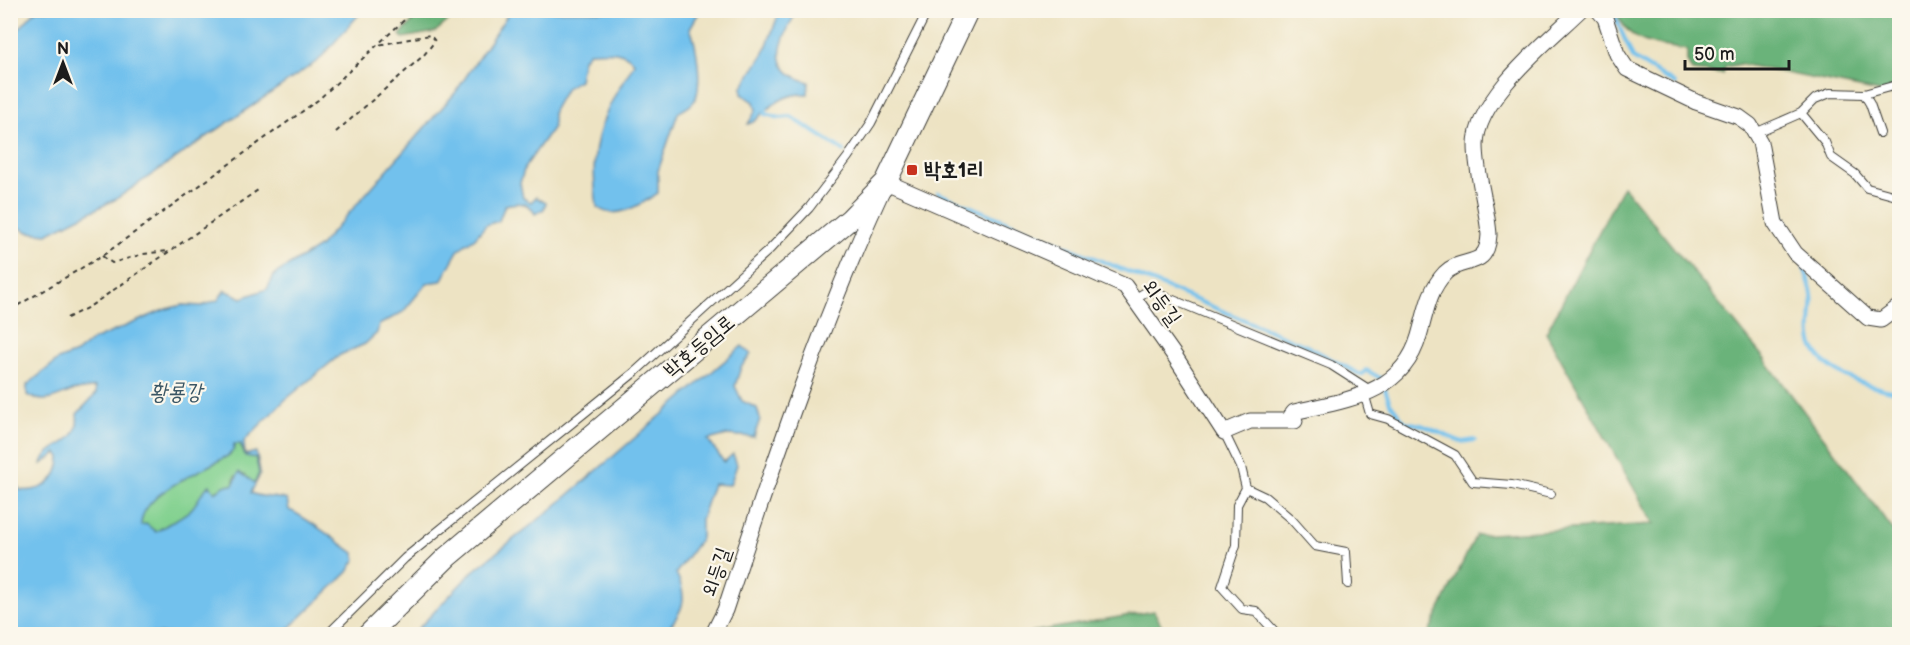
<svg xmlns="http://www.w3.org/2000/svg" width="1910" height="645" viewBox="0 0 1910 645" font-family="'Balsamiq Sans','Poor Story',sans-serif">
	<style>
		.green { fill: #83d190; stroke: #507656; stroke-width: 1.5 }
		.forest { fill: #6ab37a; stroke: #43684b; stroke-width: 1.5 }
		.water { fill: #72c1ed; stroke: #476e84; stroke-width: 1.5; fill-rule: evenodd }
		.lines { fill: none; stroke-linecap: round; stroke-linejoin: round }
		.stream { stroke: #72c1ed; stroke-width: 4 }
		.lane-casing { stroke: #3b3a35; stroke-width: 10 }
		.street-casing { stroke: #3b3a35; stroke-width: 17 }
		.secondary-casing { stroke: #3b3a35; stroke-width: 23 }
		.path { stroke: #3b3a35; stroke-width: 2; stroke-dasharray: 4.5 4.5; stroke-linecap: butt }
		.lane { stroke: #fff; stroke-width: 8 }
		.street { stroke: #fff; stroke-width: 15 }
		.secondary { stroke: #fff; stroke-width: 21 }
		.poi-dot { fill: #c8321e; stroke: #fbf7ec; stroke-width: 2 }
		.labels { text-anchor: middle; stroke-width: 4.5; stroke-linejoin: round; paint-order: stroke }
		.poi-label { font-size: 21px; font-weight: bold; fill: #1c1c1c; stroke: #fbf7ec; text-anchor: start }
		.street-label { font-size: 21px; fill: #1c1c1c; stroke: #fbf7ec }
		.water-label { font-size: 22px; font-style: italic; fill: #3a5665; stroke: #fbf7ec }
	</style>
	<rect width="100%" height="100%" fill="#fbf7ec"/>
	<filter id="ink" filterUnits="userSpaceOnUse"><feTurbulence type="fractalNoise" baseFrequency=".0167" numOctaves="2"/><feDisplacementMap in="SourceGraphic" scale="12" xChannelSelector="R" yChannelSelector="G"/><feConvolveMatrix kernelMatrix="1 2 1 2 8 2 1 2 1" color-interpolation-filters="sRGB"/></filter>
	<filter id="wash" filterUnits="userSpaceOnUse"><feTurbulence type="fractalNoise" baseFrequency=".008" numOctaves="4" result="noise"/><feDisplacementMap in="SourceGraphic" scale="24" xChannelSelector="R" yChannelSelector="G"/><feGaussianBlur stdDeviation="1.35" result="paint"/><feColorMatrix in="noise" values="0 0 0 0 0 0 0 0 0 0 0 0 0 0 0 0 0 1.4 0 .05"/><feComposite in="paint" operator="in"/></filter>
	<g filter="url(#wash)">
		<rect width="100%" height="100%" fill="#ede3c3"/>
		<!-- green -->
		<path class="green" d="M234 444H240L245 455 256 458 259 473 255 483H251L245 475 235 476 233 485C216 486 201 502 189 511 178 519 166 525 156 532L146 524 140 525C142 491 204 471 229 455L234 449Z"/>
		<!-- forest -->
		<path class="forest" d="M423 10H460V11L435 32 403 38 400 35Z
			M1616 11H1899V96L1741 64 1725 67 1723 74 1692 71 1687 61V50C1653 44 1630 46 1616 11Z
			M1623 186 1763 357 1899 538V634H1428L1476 535 1654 524 1546 333Z
			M1154 611 1166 634H1028L1031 632Z"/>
		<!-- water -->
		<path class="water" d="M36 10H362V11L319 60 116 199 47 234 28 232 10 223 11 38Z
			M510 11H700L690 28C697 45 702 80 696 98 693 106 684 109 678 113L658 171V193C641 204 615 222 597 207 591 162 593 136 615 95 621 84 629 74 634 63 624 48 605 52 589 52L583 59 579 80 566 88 553 111V127L525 167 520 183 523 198 531 202 536 197 546 203 544 209 535 214C528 201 517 202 505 205L499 221 486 225 475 238 459 249 441 281 427 283 403 312 379 325 377 333 365 344 340 355 285 400 244 441 245 455 256 452C262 480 262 469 251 493 261 498 275 496 287 500L289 510C300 513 341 544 354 553L356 559 348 572 283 634H11V477L20 490C41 493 60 480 60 457L57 453 42 464C45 443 82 447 77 414L96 394 95 387C88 389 79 389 72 391 54 398 45 405 27 395V385L58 360 76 353 91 341 166 309 183 305 202 306 218 300 225 290 242 298 267 289 275 274 319 247 455 93ZM234 444H241L245 456 256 458 259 473 255 483 239 472 233 485H226L215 492 210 485C201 490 198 504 189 511 179 519 167 524 156 532L146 524 141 525C141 492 205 470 229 455L234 449Z
			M784 11H797C781 39 765 71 809 82L808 94C789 93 778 100 763 113 757 118 757 122 748 124L756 110 754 102 742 94V87L764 53 778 16Z
			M742 346 751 354 741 367 735 386 742 401 757 408 760 419 754 437 727 435 708 440 724 462 733 454 737 465 730 485 713 484 701 519V538L676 573C690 601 682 611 664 634H413L473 571 553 508Z"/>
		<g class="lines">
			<!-- stream -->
			<path class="stream" d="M1612 10 1633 58 1675 84
				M766 108 765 114 780 118 791 117 844 151
				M938 193 1307 346 1361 375 1366 370 1382 379
				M1779 208 1791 234
				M1804 268C1807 276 1811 286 1812 295 1814 308 1809 323 1811 337 1815 372 1869 387 1900 393
				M1385 389 1390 403 1405 422 1422 425 1462 442 1475 440"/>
		</g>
	</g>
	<g filter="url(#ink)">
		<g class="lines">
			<defs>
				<path id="lane" d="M1864 94 1900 84
					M1801 113 1825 142 1831 157 1855 174 1867 188 1900 197
					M1755 133 1801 113 1815 99 1830 93 1864 94 1870 104 1880 133
					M1134 299 1149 290 1331 365 1370 390
					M1364 393 1370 414 1388 419 1455 455 1473 482 1512 485 1551 494
					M1224 432 1241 467 1246 488 1237 505 1236 545 1222 587 1242 609 1256 611 1277 634
					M1246 488 1265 497 1292 520 1315 546 1346 552 1348 584
					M328 634 405 558 635 372 770 249 809 208 848 157 871 123 928 10"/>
				<path id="street" d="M1598 10 1605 18 1617 54 1627 69 1696 102 1739 117 1750 125 1760 142 1775 223 1795 253 1868 318 1881 320 1900 306
					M713 634 725 610C773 465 821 321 886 182L1125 286 1176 358 1224 432 1250 421H1295L1291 416 1294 412C1345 400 1402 395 1419 336 1426 313 1428 291 1445 273 1463 255 1487 271 1489 235 1487 205 1476 175 1476 145 1476 98 1548 41 1580 10"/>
				<path id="secondary" d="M369 634 447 557 850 219 886 182 968 10"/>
			</defs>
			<!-- lane casing -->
			<use href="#lane" class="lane-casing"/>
			<!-- street casing -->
			<use href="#street" class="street-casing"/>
			<!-- secondary casing -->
			<use href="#secondary" class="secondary-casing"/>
			<!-- path -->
			<path class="path" d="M336 132 424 55 435 41 430 35 378 45
				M102 256 112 263 143 254 168 251
				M10 310 102 256 318 100 415 10
				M67 318 89 307 258 190"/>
			<!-- lane -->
			<use href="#lane" class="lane"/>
			<!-- street -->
			<use href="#street" class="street"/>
			<!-- secondary -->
			<use href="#secondary" class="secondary"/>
		</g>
	</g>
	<!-- markers -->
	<rect class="poi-dot" x="906" y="164" width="12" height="12" rx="3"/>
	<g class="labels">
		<!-- poi labels -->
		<g class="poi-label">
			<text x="924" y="177">박호1리</text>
		</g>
		<!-- street labels -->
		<g class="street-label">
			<text transform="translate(1162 302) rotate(54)" y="7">외등길</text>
			<text transform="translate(699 346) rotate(-40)" y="7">박호등임로</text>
			<text transform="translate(716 572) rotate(-71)" y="7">외등길</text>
		</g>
		<!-- water labels -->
		<g class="water-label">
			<text x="176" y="399">황룡강</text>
		</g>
	</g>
	<!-- margin -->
	<rect width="1910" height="645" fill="none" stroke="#fbf7ec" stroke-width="36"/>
	<!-- north arrow -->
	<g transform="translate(63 63)" stroke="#fbf7ec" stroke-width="4.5" paint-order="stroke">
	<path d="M0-4.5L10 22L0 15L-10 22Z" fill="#1c1c1c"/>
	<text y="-9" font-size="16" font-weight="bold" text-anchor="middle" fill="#1c1c1c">N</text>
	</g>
	<!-- scale -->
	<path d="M1685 60v9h104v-9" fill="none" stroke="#1c1c1c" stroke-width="3"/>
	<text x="1694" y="60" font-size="18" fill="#1c1c1c" stroke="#fbf7ec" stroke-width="4.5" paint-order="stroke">50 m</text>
</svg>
